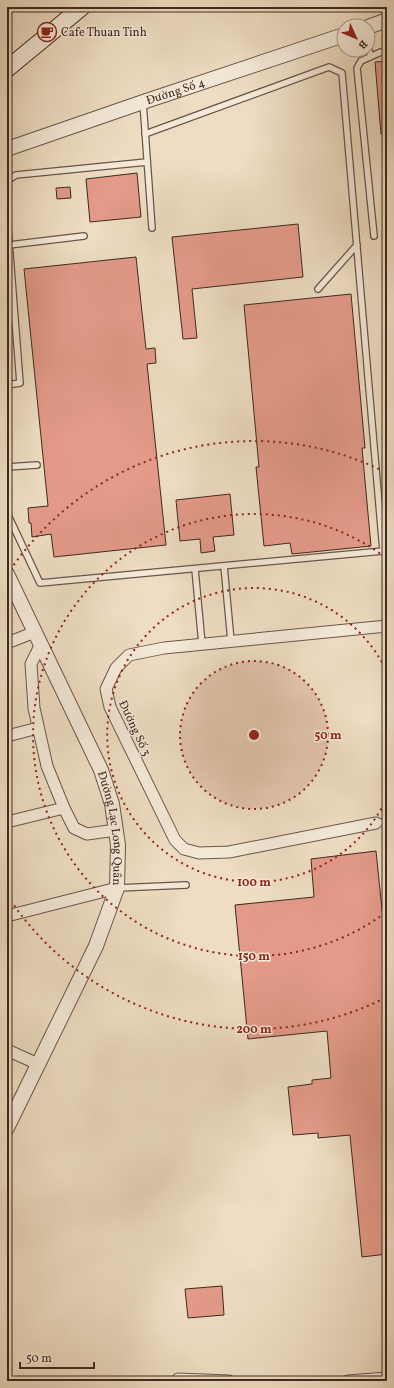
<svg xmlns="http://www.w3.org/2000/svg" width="394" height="1388" viewBox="0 0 394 1388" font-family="Vollkorn,serif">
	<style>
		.building { fill: #e39a89; stroke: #3e2920 }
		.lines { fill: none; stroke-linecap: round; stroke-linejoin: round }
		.service-casing { stroke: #6a5649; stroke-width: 8 }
		.minor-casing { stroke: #6a5649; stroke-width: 13 }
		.tertiary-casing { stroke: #6a5649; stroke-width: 16 }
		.secondary-casing { stroke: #3e2920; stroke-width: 18 }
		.service { stroke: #f4e9d8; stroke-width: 5.5 }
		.minor { stroke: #f4e9d8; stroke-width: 11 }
		.tertiary { stroke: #f4e9d8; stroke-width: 14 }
		.secondary { stroke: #f4e9d8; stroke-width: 16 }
		.ring { fill: none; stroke: #8f2418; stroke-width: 2; stroke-dasharray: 2 4 }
		.labels { text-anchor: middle; stroke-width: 3; stroke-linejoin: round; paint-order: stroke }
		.poi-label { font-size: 12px; fill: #3e2920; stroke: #f4e9d8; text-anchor: start }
		.street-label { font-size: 12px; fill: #3e2920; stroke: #f4e9d8 }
		.centre { fill: #8f2418; stroke: #f4e9d8; stroke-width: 2 }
		.ring-label { font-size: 12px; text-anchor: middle; font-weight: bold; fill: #8f2418; stroke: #f4e9d8; stroke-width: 3; stroke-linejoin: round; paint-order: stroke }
	</style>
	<rect width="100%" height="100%" fill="#eeddc3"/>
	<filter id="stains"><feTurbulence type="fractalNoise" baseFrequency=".005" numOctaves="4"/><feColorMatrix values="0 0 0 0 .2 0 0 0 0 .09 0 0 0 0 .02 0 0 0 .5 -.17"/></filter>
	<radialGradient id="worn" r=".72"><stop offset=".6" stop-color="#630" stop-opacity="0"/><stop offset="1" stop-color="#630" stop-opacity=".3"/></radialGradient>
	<!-- building -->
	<path class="building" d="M387 61V134H381L375 62Z
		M137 173 141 217 90 222 86 179Z
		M70 187 71 198 57 199 56 188Z
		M298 224 303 277 192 289 197 338 183 339 172 237Z
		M136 257 146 349 155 348 156 363 147 364 166 545 54 557 51 534 32 537 31 523H29L28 508 48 506 24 269Z
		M351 294 365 448H362L371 546 292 554 290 543 264 546 256 467H259L244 305Z
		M230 494 234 535 213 537 215 551 201 553 200 539 180 541 176 500Z
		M376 851 387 958V1254L362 1257 350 1135 318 1138V1133L293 1135 288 1087 312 1084V1080L331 1078 327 1031 248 1039 235 905 314 897 311 859Z
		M222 1286 224 1315 188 1318 185 1289Z"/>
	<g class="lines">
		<defs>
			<path id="service" d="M368 48 371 56
				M143 102 152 228
				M7 181 16 175 147 162
				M7 216 20 383 7 385
				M374 236 357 68 361 61 381 52H387
				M9 245 84 236
				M318 289 357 245
				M7 467 37 465
				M7 513 40 583 383 551 342 73 329 67 145 134
				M224 566 231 641
				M195 569 202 644
				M376 823 387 821
				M117 888 186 885"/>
			<path id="minor" d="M7 643 35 632
				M41 644 31 664 34 708 47 766 64 808 74 828 87 834 116 830
				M7 736 38 728
				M7 822 64 808
				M376 823 229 852 199 853 184 849 175 840 110 707 106 689 116 668 129 655 164 648 387 626
				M7 916 117 888
				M7 1050 38 1064
				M178 1379 229 1381
				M348 1381 387 1378"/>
			<g id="tertiary">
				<path d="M368 27 387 20"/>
				<path id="s1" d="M7 149 143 102 344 35"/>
				<path id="s2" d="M7 574 101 770 112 804 118 845 117 888 96 946 7 1128"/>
			</g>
			<path id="secondary" d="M7 69 82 7"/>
		</defs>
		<!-- service casing -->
		<use href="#service" class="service-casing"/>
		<!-- minor casing -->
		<use href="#minor" class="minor-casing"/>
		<!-- tertiary casing -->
		<use href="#tertiary" class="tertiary-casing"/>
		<!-- secondary casing -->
		<use href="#secondary" class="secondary-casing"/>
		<!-- service -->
		<use href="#service" class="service"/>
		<!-- minor -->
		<use href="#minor" class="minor"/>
		<!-- tertiary -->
		<use href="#tertiary" class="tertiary"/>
		<!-- secondary -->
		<use href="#secondary" class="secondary"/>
	</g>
	<!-- distance rings -->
	<circle cx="254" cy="735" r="74" fill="#8f2418" fill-opacity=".12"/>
	<g class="ring">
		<circle cx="254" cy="735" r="74"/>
		<path d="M387 798A147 147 0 1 1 387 672"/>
		<path d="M385 913A221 221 0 1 1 385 557"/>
		<path d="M385 998A294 294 0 0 1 7 895M7 575A294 294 0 0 1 385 472"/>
	</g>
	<!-- icons -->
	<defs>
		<symbol id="cafe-ring" viewBox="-11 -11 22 22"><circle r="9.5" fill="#f4e9d8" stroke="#8f2418" stroke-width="1.5"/><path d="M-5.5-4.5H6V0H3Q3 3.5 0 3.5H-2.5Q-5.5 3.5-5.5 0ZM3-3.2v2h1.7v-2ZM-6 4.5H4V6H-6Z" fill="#8f2418"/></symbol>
	</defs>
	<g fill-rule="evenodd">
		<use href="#cafe-ring" x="36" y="21" width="22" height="22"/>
	</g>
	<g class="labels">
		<!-- poi labels -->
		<g class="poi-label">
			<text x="61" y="36">Cafe Thuan Tinh</text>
		</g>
		<!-- street labels -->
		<g class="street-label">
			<text dy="4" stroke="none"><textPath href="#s1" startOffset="178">Đường Số 4</textPath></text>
			<text transform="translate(135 728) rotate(65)" y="4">Đường Số 3</text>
			<text dy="4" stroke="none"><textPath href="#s2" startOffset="277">Đường Lạc Long Quân</textPath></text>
		</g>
	</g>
	<circle cx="254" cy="735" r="6" class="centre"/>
	<g class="ring-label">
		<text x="328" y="739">50 m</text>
		<text x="254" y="886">100 m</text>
		<text x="254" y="960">150 m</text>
		<text x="254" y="1033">200 m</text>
	</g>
	<!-- margin -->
	<rect width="394" height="1388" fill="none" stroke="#eeddc3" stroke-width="24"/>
	<rect x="8" y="8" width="378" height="1372" fill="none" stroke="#3e2920" stroke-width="2"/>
	<rect x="12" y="12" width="370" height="1364" fill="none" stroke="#3e2920"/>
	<!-- north arrow -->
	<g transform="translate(356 38) rotate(134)"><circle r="19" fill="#f4e9d8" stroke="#ab9c8e"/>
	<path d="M0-3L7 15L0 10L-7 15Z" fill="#8f2418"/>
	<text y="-6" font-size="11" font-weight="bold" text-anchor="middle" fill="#3e2920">B</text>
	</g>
	<!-- scale -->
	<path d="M20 1362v6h74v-6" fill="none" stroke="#3e2920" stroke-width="2"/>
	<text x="26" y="1362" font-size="12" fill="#3e2920" stroke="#f4e9d8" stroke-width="3" paint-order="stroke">50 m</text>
	<rect width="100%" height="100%" filter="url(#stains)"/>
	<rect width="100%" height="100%" fill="url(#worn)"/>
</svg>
